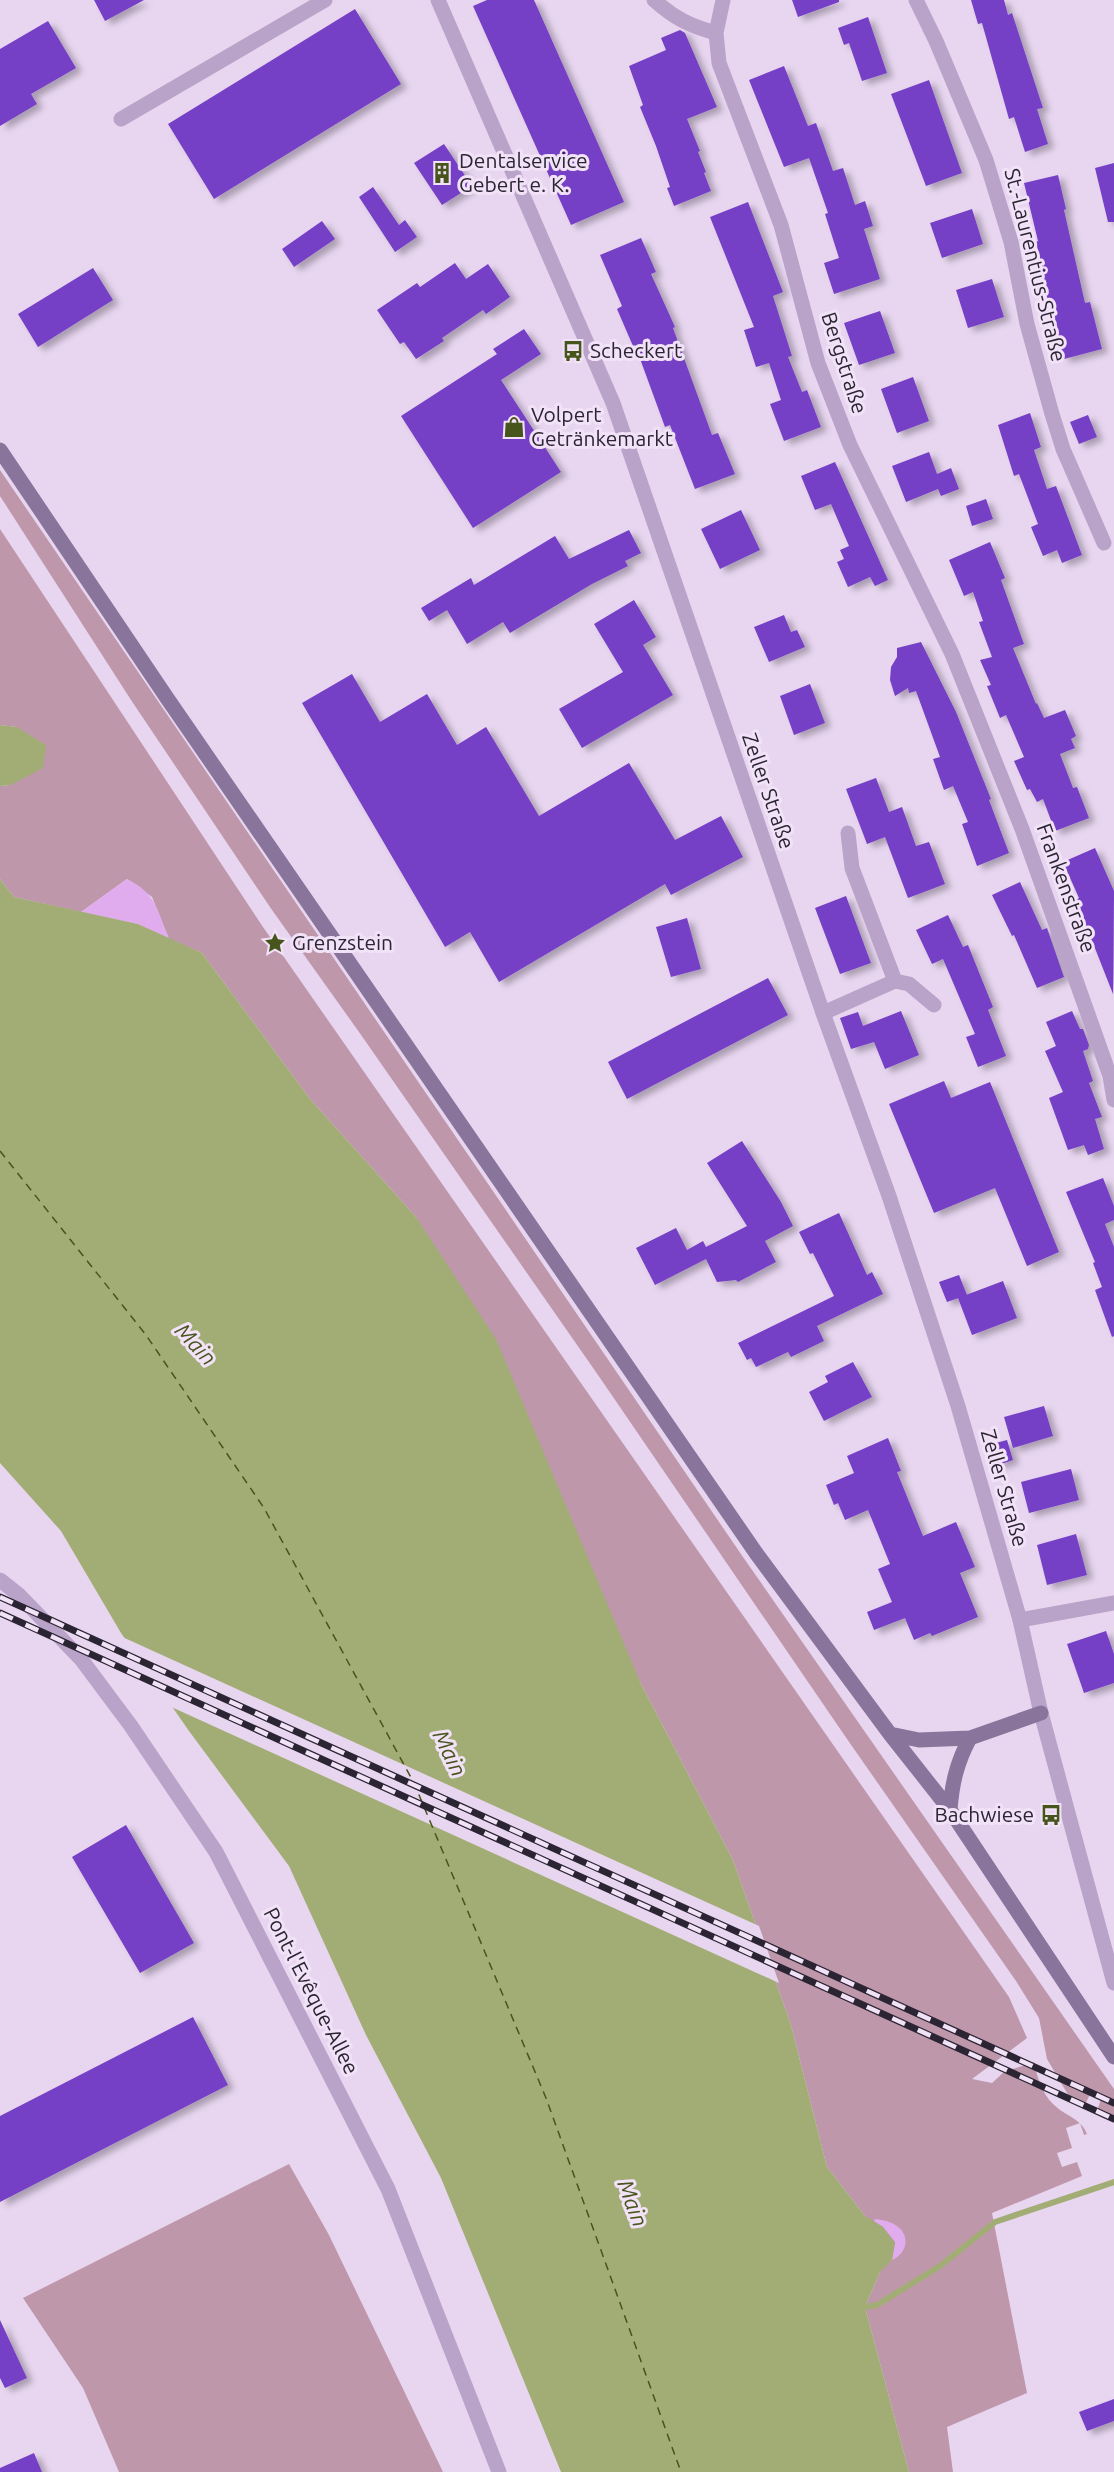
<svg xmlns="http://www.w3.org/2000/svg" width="1114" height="2472" viewBox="0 0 1114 2472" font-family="Ubuntu,sans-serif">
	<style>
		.green { fill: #bf97ab }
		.sand { fill: #e1aced }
		.water { fill: #a2ad76 }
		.pier { fill: #e8d6f0 }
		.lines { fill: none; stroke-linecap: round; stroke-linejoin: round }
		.stream { stroke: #a2ad76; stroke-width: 6 }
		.ferry { stroke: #47541b; stroke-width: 1.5; stroke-dasharray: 8 6; stroke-linecap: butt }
		.building { fill: #753fc5; filter: url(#shadow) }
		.minor { stroke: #baa3c8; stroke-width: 15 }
		.tertiary { stroke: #baa3c8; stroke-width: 15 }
		.secondary { stroke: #89759b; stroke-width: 15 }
		.rail-casing { stroke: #2b2533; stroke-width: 7 }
		.rail { stroke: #f2e2f8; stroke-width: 4.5; stroke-dasharray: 14; stroke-linecap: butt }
		.labels { text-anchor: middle; stroke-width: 6; stroke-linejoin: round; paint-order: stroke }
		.poi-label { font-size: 21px; fill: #2b2533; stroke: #f2e2f8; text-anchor: start }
		.street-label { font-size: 21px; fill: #2b2533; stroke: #f2e2f8 }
		.water-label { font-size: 22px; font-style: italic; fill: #47541b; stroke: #f2e2f8 }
	</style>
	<defs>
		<filter id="shadow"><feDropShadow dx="6" dy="4" stdDeviation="3" flood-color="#0004"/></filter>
	</defs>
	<rect width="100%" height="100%" fill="#e8d6f0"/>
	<!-- green -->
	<path class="green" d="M0 470 743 1557 1114 2089V2121L1096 2114 1102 2096 1091 2092 1083 2109 1067 2093 1047 2059 1039 2018 1016 1981 847 1739 598 1375 359 1032 272 910 131 700 0 496Z
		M0 529 263 927 1009 1997 1027 2038 972 2079 992 2083 1004 2072 1034 2062C1037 2077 1042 2093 1053 2104 1066 2117 1080 2117 1087 2134L1084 2135 1080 2123 1066 2128 1072 2148 1057 2153 1062 2167 1077 2162 1082 2176 992 2213 1027 2393 947 2427 953 2472H909L865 2307 880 2272 865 2216 827 2167 791 2025 733 1860 641 1684 416 1217 310 1099 202 953 169 939 152 897 127 879 81 912 14 897 0 879V786L11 785 17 727 0 725Z
		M289 2164 329 2235 443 2472H119L83 2388 23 2298Z"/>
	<!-- sand -->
	<path class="sand" d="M127 879C156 893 157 910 169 939L138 924 81 912Z
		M875 2219C880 2220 885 2220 889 2222 910 2229 911 2251 892 2260L895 2242 883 2227 874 2221Z"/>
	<!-- water -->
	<path class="water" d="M0 725 17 727 46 745 43 768 11 785 0 786Z
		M0 879 14 897 138 924 202 953 310 1099 416 1217 496 1339 641 1684 733 1860 791 2025 827 2167 865 2216 883 2227 895 2243 892 2260 880 2272 865 2307 909 2472H561L441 2178 366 2035 289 1866 189 1731 121 1633 61 1531 0 1463Z"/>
	<!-- pier -->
	<path class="pier" d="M118 1635 759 1926 779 1983 167 1705Z"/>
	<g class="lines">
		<!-- stream -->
		<path class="stream" d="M865 2307 877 2305 940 2266 995 2222 1114 2182"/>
		<!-- ferry -->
		<path class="ferry" d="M0 1151 146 1335 264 1508 414 1783 546 2098 681 2472"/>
	</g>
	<!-- building -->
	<path class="building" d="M94 0H144L105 21Z
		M487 0H534L624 202 571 225 473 6Z
		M792 0H839V2L798 17Z
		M971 0H1004L1008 15 1012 13 1043 108 1037 109 1048 144 1025 152 1014 117 1009 119 982 23 978 24Z
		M355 9 401 84 214 199 168 124Z
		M868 17 887 73 862 81 849 43 844 45 838 28Z
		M48 21 76 68 31 94 37 104 0 126V49Z
		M680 30 685 33 717 107 687 119 700 151 698 152 706 172 704 173 711 191 674 206 667 188 670 187 656 146 640 107 643 105 629 66 666 50 661 38Z
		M784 66 808 126 816 123 833 171 843 168 855 205 865 201 873 226 864 229 880 279 834 294 824 263 839 258 825 214 828 213 809 158 784 167 749 80Z
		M929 80 962 173 926 186 891 94Z
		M444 144 472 186 442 205 414 163Z
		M1114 163V222H1108L1095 168Z
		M1058 175 1066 209 1064 210 1085 303 1090 302 1102 349 1064 359 1039 267 1042 266 1036 242 1038 241 1024 183Z
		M373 187 399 225 405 220 417 237 395 252 359 197Z
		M748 202 783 292 773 296 792 356 788 357 802 392 807 390 821 427 784 441 770 404 781 400 769 363 756 367 744 330 754 327 710 217Z
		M972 209 983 244 942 258 930 223Z
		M322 221 335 239 294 267 282 249Z
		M641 238 656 272 651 274 675 327 673 328 712 435 718 433 735 474 695 489 670 425 665 427 635 345 633 346 617 309 622 306 600 255Z
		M455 263 466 279 488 264 510 297 486 314 483 310 442 338 444 341 416 359 404 342 400 344 377 310 417 283 420 287Z
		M93 268 113 300 38 347 18 314Z
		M992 279 1004 317 968 328 956 290Z
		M880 311 895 353 859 365 844 323Z
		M524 329 541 354 501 380 561 472 473 528 401 416 497 354 493 349Z
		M913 377 929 421 897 433 881 389Z
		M1030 413 1041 447 1034 450 1047 489 1056 486 1082 555 1062 563 1057 550 1043 556 1031 527 1038 524 1019 474 1014 476 998 425Z
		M1088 415 1097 437 1079 444 1070 422Z
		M929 452 937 474 951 468 959 489 941 496 938 489 906 502 892 466Z
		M835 462 888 580 875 586 870 577 848 587 837 562 844 559 840 550 849 546 831 504 815 510 801 476Z
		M986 499 993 519 972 526 966 506Z
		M741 510 760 550 720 569 701 529Z
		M629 530 641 553 625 561 628 566 592 584 510 633 503 622 467 644 447 610 429 621 421 608 471 578 474 585 555 536 569 559Z
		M990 542 1005 578 1001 580 1024 644 1013 648 1036 704 1037 703 1044 718 1065 710 1076 736 1071 739 1075 748 1060 754 1073 788 1077 787 1089 818 1055 831 1043 799 1037 802 1030 789 1027 790 1014 761 1024 757 1006 715 1000 718 987 686 991 685 980 660 992 657 979 622 983 621 973 592 964 596 949 560Z
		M634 600 656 637 643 645 673 695 582 748 559 709 623 672 594 624Z
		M784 615 791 632 797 630 805 647 769 662 754 627Z
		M921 642 956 712 991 799 989 800 1009 853 977 866 962 824 968 822 953 786 944 790 933 759 940 757 916 691 909 693 908 688 895 696 890 680 891 667 897 657V648Z
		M352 674 380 722 427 694 457 745 486 727 539 816 629 763 675 840 721 816 743 857 671 895 665 884 499 982 470 932 445 947 302 703Z
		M810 684 825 723 794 735 780 696Z
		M876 778 889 812 902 807 916 846 929 842 945 884 908 898 885 837 867 844 846 789Z
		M1095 848 1114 891 1113 994 1076 900 1079 898 1063 862Z
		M1020 882 1042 930 1047 928 1064 977 1037 988 1014 935 1012 936 992 895Z
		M846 896 871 963 840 974 815 908Z
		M948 915 963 947 968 945 974 960 993 1007 988 1010 1006 1056 978 1067 966 1037 975 1034 943 959 932 964 916 930Z
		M687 918 701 969 671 977 656 927Z
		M768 978 788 1015 627 1099 608 1062Z
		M901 1011 919 1055 885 1069 874 1042 851 1049 840 1018 858 1012 863 1026Z
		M1072 1011 1080 1029H1083L1089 1045 1088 1049 1083 1051 1093 1081 1089 1083 1102 1117 1095 1119 1104 1149 1088 1155 1084 1145 1068 1150 1049 1098 1063 1092 1045 1051 1056 1046 1046 1022Z
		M944 1081 951 1098 990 1082 1059 1252 1027 1266 995 1188 934 1213 889 1104Z
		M742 1141 781 1202 793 1226 765 1241 776 1262 738 1282 736 1280 717 1282 706 1259 655 1285 636 1248 676 1228 687 1250 703 1241 706 1247 747 1226 707 1163Z
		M1103 1178 1114 1206V1220L1105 1224 1114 1247V1336L1112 1337 1095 1290 1102 1287 1093 1263 1095 1262 1066 1192Z
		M839 1213 867 1275 872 1272 883 1294 817 1326 824 1341 791 1357 788 1352 756 1367 751 1358 747 1360 738 1343 834 1296 813 1253 810 1254 799 1232Z
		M959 1275 967 1295 947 1302 939 1282Z
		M1003 1281 1017 1318 972 1335 958 1298Z
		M853 1362 872 1397 824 1421 809 1392 828 1382 825 1376Z
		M1044 1406 1053 1436 1013 1448 1004 1417Z
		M888 1438 901 1471 897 1472 923 1536 956 1522 975 1567 960 1573 978 1617 932 1636 930 1633 914 1640 905 1618 874 1630 867 1612 892 1602 878 1569 890 1564 868 1510 845 1520 838 1503 834 1505 826 1485 854 1473 847 1456Z
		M1007 1440 1013 1460 998 1465 992 1444Z
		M1071 1469 1079 1500 1029 1513 1021 1482Z
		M1076 1534 1087 1575 1047 1585 1037 1545Z
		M1106 1631 1114 1654V1683L1084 1693 1067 1644Z
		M126 1825 194 1943 140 1973 72 1857Z
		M193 2017 228 2085 0 2202V2116Z
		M0 2320 27 2378 5 2388 0 2378Z
		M1114 2399V2421L1087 2431 1079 2412Z
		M34 2453 42 2472H0V2468Z"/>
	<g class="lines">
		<!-- minor -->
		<path class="minor" d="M654 0C674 18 690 26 716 33
			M723 0 716 33 719 63 781 225 818 363 850 445 952 654 1022 829 1110 1076 1114 1100
			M916 0 936 41 986 160 1011 242 1027 324 1052 414 1063 449 1104 543
			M121 119 325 0
			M848 833 852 868 895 981
			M823 1013 895 981 909 984 934 1005
			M0 1580 19 1595 81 1659 131 1726 216 1852 388 2189 499 2472
			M1020 1620 1114 1603"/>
		<!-- tertiary -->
		<path class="tertiary" d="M438 0 613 403 823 1013 889 1196 958 1406 1020 1620 1041 1713 1114 1983"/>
		<!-- secondary -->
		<path class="secondary" d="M0 450 167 698 756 1553 890 1734 950 1810 1114 2057
			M890 1734 919 1740 970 1738 1041 1713
			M950 1810C952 1783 957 1762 970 1738"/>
		<defs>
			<path id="rail" d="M0 1597 1114 2103
				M0 1613 1114 2119"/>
		</defs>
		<!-- rail casing -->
		<use href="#rail" class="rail-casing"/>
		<!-- rail -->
		<use href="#rail" class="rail"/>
	</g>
	<!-- icons -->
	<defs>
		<symbol id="building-bare" viewBox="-9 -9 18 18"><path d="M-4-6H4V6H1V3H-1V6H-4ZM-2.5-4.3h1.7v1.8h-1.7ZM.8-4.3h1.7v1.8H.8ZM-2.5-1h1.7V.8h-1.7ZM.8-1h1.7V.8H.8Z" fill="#47541b" stroke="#f2e2f8" stroke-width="2.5" paint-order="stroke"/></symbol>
		<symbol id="bus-bare" viewBox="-9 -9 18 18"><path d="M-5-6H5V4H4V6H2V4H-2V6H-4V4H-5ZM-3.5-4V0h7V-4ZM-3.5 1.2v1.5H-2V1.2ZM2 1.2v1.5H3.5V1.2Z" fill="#47541b" stroke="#f2e2f8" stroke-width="2.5" paint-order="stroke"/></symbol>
		<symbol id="shop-bare" viewBox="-9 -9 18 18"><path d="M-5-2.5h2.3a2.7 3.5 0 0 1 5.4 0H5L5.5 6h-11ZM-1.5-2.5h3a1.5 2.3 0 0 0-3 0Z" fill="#47541b" stroke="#f2e2f8" stroke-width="2.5" paint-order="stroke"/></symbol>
		<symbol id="sight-bare" viewBox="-9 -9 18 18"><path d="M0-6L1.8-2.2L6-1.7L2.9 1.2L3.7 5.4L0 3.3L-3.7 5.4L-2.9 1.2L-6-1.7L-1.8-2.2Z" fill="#47541b" stroke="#f2e2f8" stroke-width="2.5" paint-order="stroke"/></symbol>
	</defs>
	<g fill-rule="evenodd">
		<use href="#building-bare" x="427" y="158" width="30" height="30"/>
		<use href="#bus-bare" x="558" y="336" width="30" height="30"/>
		<use href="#shop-bare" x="499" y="412" width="30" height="30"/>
		<use href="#sight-bare" x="260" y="928" width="30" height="30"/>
		<use href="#bus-bare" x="1036" y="1800" width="30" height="30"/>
	</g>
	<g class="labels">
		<!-- poi labels -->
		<g class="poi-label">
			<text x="459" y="168">Dentalservice<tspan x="459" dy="24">Gebert e. K.</tspan></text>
			<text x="590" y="358">Scheckert</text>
			<text x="531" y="422">Volpert<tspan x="531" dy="24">Getränkemarkt</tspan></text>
			<text x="292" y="950">Grenzstein</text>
			<text x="1034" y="1822" text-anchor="end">Bachwiese</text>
		</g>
		<!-- street labels -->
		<g class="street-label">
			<text transform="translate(1035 265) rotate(76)" y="7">St.-Laurentius-Straße</text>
			<text transform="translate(844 363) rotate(72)" y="7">Bergstraße</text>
			<text transform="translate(768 791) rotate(71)" y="7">Zeller Straße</text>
			<text transform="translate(1066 888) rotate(70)" y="7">Frankenstraße</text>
			<text transform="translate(1004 1488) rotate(74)" y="7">Zeller Straße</text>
			<text transform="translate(311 1991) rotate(63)" y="7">Pont-l'Evêque-Allee</text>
		</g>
		<!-- water labels -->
		<g class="water-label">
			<text transform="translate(196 1344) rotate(47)" y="8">Main</text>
			<text transform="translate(450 1753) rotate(64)" y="8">Main</text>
			<text transform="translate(633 2203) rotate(69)" y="8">Main</text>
		</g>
	</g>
</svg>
